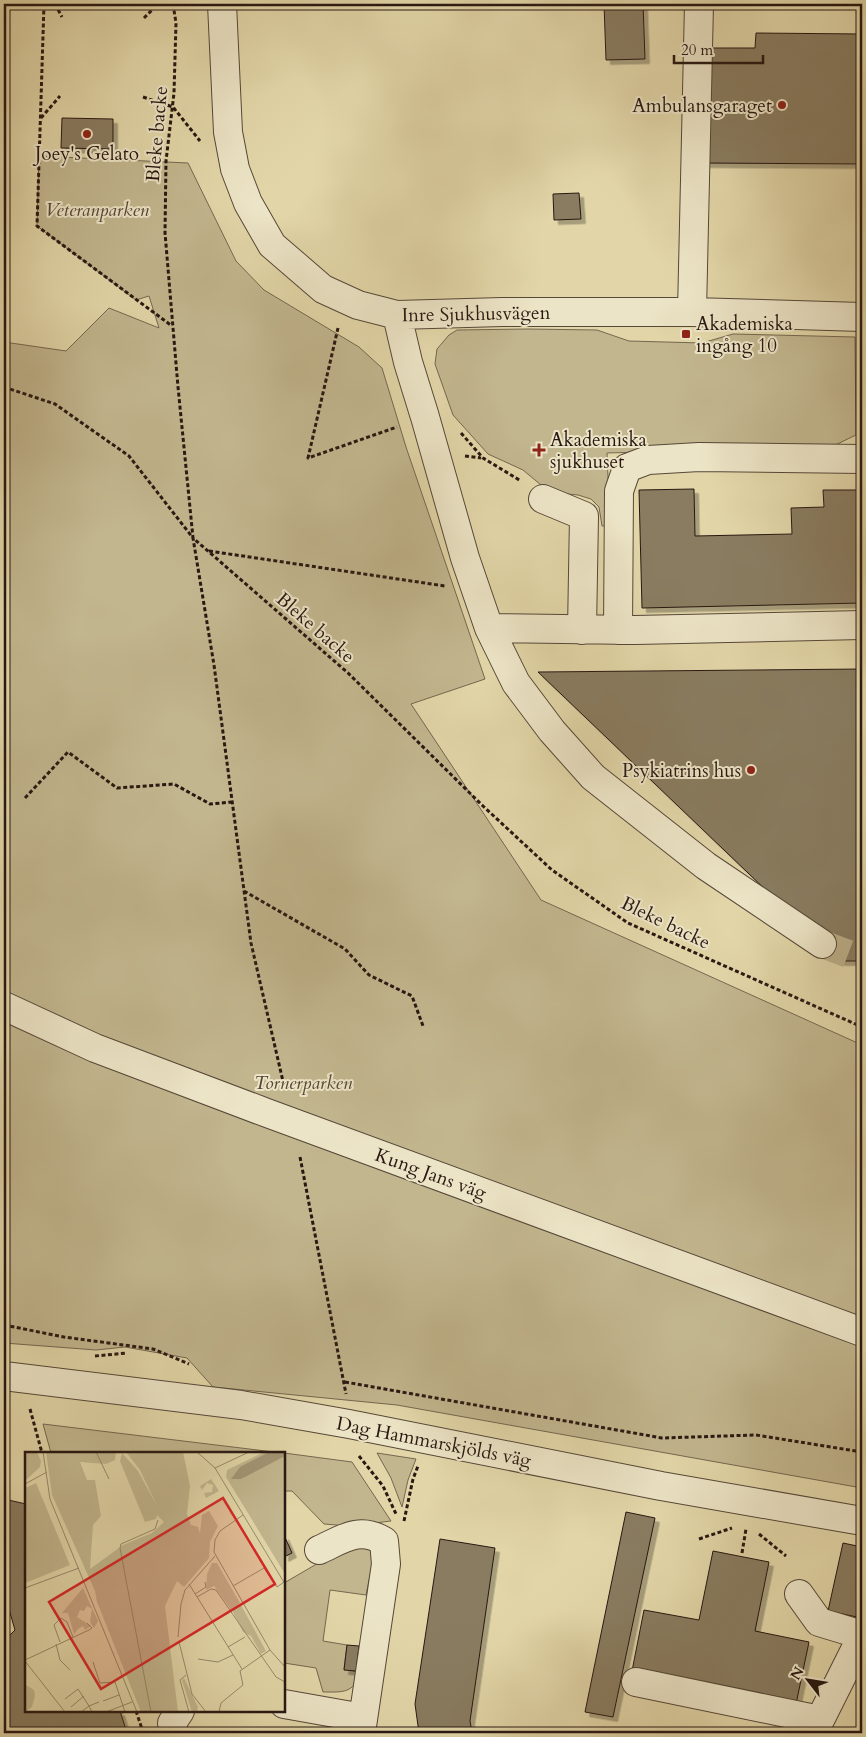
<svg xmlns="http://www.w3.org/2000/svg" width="866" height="1737" viewBox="0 0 866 1737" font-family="Cardo,serif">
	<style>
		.green { fill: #c2b68e; stroke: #756750 }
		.building { fill: #897b60; stroke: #281812; filter: url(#shadow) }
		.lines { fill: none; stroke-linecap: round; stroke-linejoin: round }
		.minor-tunnel { stroke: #bdb08a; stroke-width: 28; stroke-dasharray: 28 14; stroke-linecap: butt }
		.minor-casing { stroke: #564838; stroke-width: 30 }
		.path { stroke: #281812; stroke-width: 3; stroke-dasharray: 4 2.5; stroke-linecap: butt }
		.minor { stroke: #ece4c6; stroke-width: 28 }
		.poi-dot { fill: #8f2418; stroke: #ece4c6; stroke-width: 2 }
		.labels { text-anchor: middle; stroke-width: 4; stroke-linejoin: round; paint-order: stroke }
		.poi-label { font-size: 19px; fill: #281812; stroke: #ece4c6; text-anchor: end }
		.street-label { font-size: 19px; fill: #281812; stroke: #ece4c6 }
		.park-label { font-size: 19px; font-style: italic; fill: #564737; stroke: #ece4c6 }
		.inset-road { fill: none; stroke: #988a6c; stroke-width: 1 }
		.view { fill: #d62828; fill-opacity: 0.15; stroke: #d62828; stroke-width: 2.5 }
		.inset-edge { fill: none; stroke: #281812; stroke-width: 2.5 }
	</style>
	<defs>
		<filter id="shadow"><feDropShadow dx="4.5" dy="4.5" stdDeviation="0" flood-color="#0004"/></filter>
	</defs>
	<rect width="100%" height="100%" fill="#e2d6a8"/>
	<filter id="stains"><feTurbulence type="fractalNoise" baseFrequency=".004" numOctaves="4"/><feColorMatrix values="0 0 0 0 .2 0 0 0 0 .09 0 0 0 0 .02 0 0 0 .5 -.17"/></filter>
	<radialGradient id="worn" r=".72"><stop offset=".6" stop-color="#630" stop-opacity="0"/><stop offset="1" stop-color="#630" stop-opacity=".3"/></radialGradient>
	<!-- green -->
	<path class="green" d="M39 156 188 163 236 261 264 290 359 347 382 368 406 447 485 679 411 704 541 900 862 1045V1488L397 1405 213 1387 187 1358 125 1347 96 1350 4 1343V342L66 351 109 308 159 328 149 296 136 300 37 226Z
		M528 329 597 330 629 341 702 343 733 334 855 337 856 435 831 447 607 453 610 526H602L599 507 591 499 578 495 558 493 541 485 523 470 488 454 453 415 435 364 437 349 449 335 457 330Z
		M43 1424 282 1453H244L243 1451 238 1453H51Z
		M284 1453 352 1462 391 1521 350 1526 324 1524 292 1491H284Z
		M377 1453 416 1459 408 1480 402 1507 391 1478Z
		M373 1546 374 1556 366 1595 330 1590 323 1641 347 1645 344 1669 359 1672C355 1694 342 1692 323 1692L316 1668 284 1663V1583L339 1551Z"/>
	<!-- building -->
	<path class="building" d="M604 4H643L645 59 606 60Z
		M756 33 862 34V164L702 163 703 48H755Z
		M62 118 113 119V149L61 148Z
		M579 193 581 219 554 220 553 194Z
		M694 489 695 536 792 534 791 508 824 507 823 490H862V603L642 608 639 490Z
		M862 669V961H840L538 672Z
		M4 1499 26 1504V1711H120L127 1733H4V1641L15 1630 4 1592Z
		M626 1512 655 1518 613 1717 585 1712Z
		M284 1535 292 1553 284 1557Z
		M440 1539 495 1548 470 1721 472 1733H419L415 1704Z
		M843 1543 862 1547V1618L828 1611Z
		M713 1551 769 1562 755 1631 809 1642 796 1704 632 1671 644 1610 699 1620Z
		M347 1645 359 1646 356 1671 344 1670Z"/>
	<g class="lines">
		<!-- minor-tunnel -->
		<path class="minor-tunnel" d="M822 944 862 959"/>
		<defs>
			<path id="minor" d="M222 4 228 132 235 169 248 203 272 245 323 289 358 305 397 315 502 312H692L862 317
				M692 312 699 4
				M397 315 408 362 425 417 465 558 489 628 516 683 552 731 593 777 706 866 822 944
				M543 499 584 516 582 630
				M489 628 635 630 862 625
				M618 630 619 491 627 468 648 460 699 457 862 459
				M4 1006 95 1048 267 1113 862 1332
				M4 1376 241 1405 349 1424 661 1486 862 1521
				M319 1550C343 1539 359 1526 384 1541L386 1564 361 1733
				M799 1594 819 1622 862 1635
				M636 1682 820 1720 862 1636
				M284 1704 363 1718
				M174 1733 172 1723 180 1711"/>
		</defs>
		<!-- minor casing -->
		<use href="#minor" class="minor-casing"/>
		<!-- path -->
		<path class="path" d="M44 4 37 226 172 326
			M55 4 62 17
			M173 4 176 23 174 93 166 161 165 233 178 387 193 538 348 673 483 806 552 870 628 923 862 1027
			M144 18 158 4
			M143 97 173 107 200 141
			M41 118 60 96
			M338 328 308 458 397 427
			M862 345V362
			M4 387 55 404 129 456 193 538 214 665 251 943 285 1090
			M861 431 862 413
			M461 433 483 458 521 481
			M465 456 481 458
			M209 551 445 586
			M25 798 68 752 117 788 174 784 210 804 232 802
			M244 891 345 949 369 975 412 996 423 1026
			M300 1157 346 1394
			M4 1325 64 1337 153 1349 189 1364
			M95 1356 127 1353
			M345 1382 662 1438 756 1435 862 1452
			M30 1409 42 1453
			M359 1456 383 1486 396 1514
			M404 1521 413 1479 418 1466
			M759 1534 786 1556
			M699 1539 732 1528
			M742 1553 746 1529
			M136 1711 142 1729
			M121 1712 126 1711"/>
		<!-- minor -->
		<use href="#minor" class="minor"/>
	</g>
	<!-- markers -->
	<g class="poi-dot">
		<circle cx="782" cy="105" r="5"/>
		<circle cx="87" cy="134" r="5"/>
		<rect x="681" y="329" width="10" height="10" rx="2.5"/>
		<path d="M536.5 442.5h5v5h5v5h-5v5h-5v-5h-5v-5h5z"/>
		<circle cx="751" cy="770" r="5"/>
	</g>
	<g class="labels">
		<!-- poi labels -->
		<g class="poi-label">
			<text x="772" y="112">Ambulansgaraget</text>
			<text x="87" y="160" text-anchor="middle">Joey's Gelato</text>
			<text x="696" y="330" text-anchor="start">Akademiska<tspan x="696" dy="22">ingång 10</tspan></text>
			<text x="550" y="446" text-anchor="start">Akademiska<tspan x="550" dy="22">sjukhuset</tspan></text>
			<text x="741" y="777">Psykiatrins hus</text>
		</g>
		<!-- street labels -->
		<g class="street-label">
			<text transform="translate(156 134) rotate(-85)" y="7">Bleke backe</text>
			<text transform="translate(476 313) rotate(-1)" y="7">Inre Sjukhusvägen</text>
			<text transform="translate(316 627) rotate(41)" y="7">Bleke backe</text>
			<text transform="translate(666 922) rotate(26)" y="7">Bleke backe</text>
			<text transform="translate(431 1173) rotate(20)" y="7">Kung Jans väg</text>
			<text transform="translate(434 1441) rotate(11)" y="7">Dag Hammarskjölds väg</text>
		</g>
		<!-- park labels -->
		<g class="park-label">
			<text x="97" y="216">Veteranparken</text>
			<text x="303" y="1089">Tornerparken</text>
		</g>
	</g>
	<!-- overview -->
	<g transform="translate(25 1452)">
		<rect width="260" height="260" fill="#e2d6a8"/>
		<path d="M0 0H12L16 9 15 15 0 29ZM21 0H91L90 8 81 12 55 10 62 28H70L76 64 68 73 65 117 98 93 127 81 139 70 132 63 131 67 120 70 95 9 97 1 113 19 132 54 115 18 101 0H158L165 34 162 62 166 73 173 75 175 81 177 63 184 59 193 74 185 90 184 106 159 135 152 129 140 154 153 260H116L72 150 70 139 27 43ZM239 0H260V122L201 25 202 18ZM186 27 194 39 181 46 179 41 187 40 188 33 182 31 177 38 175 34ZM11 31 45 113 0 131V36ZM187 111H192L215 151 206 158 189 134 181 138 182 122ZM58 136 73 169 69 176 65 170 67 157 62 154 59 159 55 158 52 165 66 174 60 178 58 174 53 177 49 182 43 161H37ZM216 153 241 199 236 202 226 184 218 180 207 158ZM159 226 173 255 172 260H167L157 228ZM1 233 9 238 10 244 7 255 0 260Z" fill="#c2b68e"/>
		<path d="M244 0H260V4L216 27H206L215 15Z" fill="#a39575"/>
		<path class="inset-road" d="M18 0 25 47 112 260M71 0 84 27M172 0 190 16 260 132M190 16 224 0M0 32 22 20M218 63 195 79 190 88 189 100 245 198 260 215M164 132 217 217M208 134 239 116 252 135 259 130M0 136 54 116M170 142 181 135 180 130M172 145 186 137 191 138 251 225 260 230M153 185 156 152 160 138 190 104M35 190 29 173 36 166 42 170 48 185M154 190 167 242 181 260M31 192 35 208 45 218M203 195 220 185M173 207 193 210 208 203M0 208 64 178 67 176 62 171M0 209 40 260M68 210 75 231 90 230 100 260M161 223 155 228 164 260M40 247 53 237 64 254 74 250M78 249 94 243M46 255 59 244M56 260 64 254 67 260M81 260 107 250M126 260 95 96 96 92 130 77 133 68M194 260 196 251 218 233 215 219 245 198"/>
		<path class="view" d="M198 46 250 132 76 237 24 150Z"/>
		<rect width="260" height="260" class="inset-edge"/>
	</g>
	<!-- margin -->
	<rect width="866" height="1737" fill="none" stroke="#e2d6a8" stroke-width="20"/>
	<rect x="5" y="5" width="856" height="1727" fill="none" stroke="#281812" stroke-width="2.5"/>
	<rect x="10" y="10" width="846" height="1717" fill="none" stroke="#281812"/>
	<!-- north arrow -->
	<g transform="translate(808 1680) rotate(301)" stroke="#ece4c6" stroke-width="4" paint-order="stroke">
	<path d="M0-4L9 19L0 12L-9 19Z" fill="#281812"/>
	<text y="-8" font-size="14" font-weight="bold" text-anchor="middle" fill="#281812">N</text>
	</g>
	<!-- scale -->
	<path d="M674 55v8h89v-8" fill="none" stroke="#281812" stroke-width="2.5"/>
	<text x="681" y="55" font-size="15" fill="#281812" stroke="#ece4c6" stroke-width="4" paint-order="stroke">20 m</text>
	<rect width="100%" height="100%" filter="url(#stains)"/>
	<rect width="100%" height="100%" fill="url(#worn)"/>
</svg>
